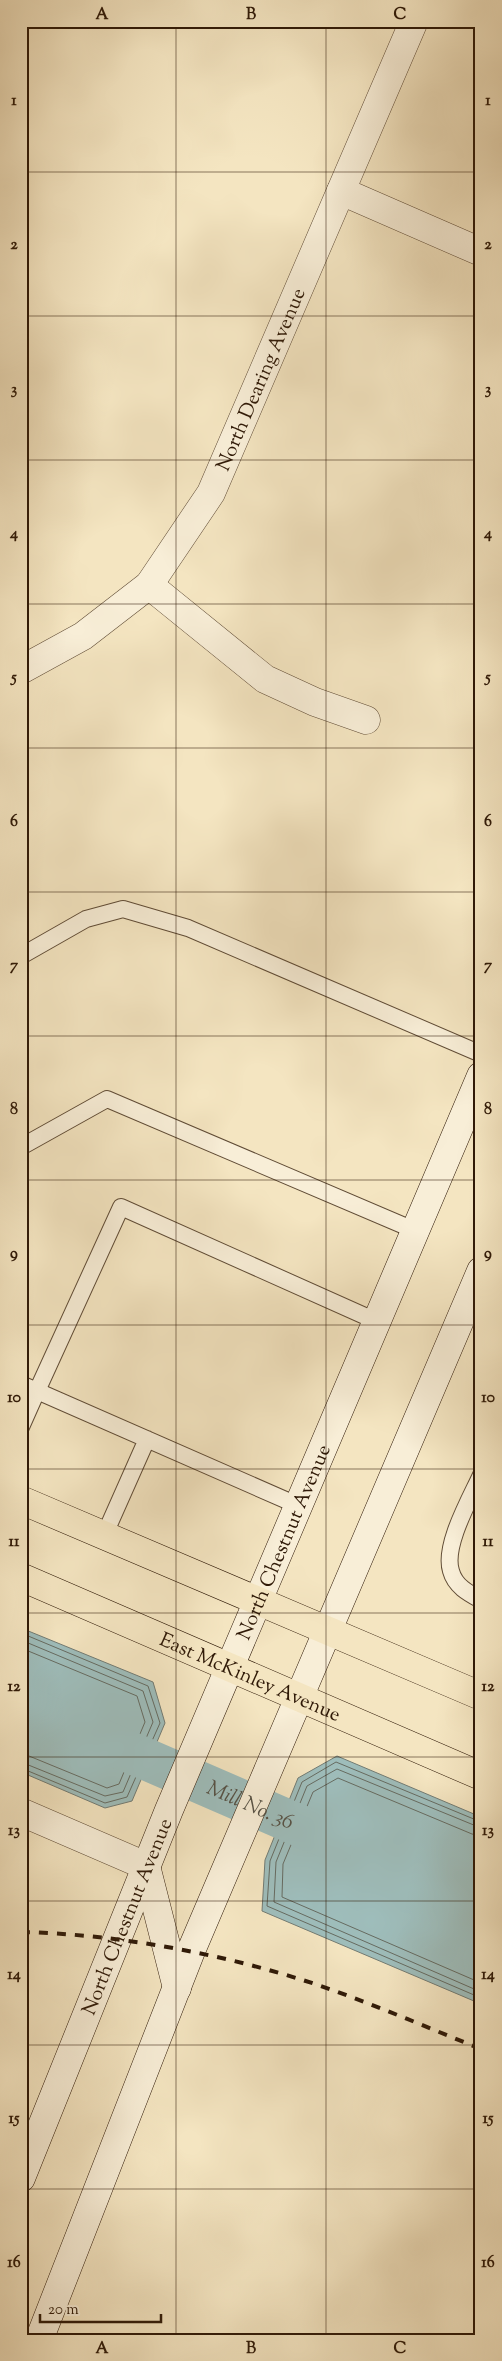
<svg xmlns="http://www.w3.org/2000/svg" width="502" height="2361" viewBox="0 0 502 2361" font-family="'Sorts Mill Goudy',serif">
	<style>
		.water { fill: #9ebdbb; stroke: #727b73 }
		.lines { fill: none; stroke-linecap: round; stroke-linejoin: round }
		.shore { stroke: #666b61; stroke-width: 1 }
		.canal { stroke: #9ebdbb; stroke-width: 42 }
		.lane-casing { stroke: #604c36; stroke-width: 18 }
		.street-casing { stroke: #604c36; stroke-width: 29 }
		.secondary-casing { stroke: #2f1907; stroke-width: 29 }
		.primary-casing { stroke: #2f1907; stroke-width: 29 }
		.lane { stroke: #f8eed7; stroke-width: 16 }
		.street { stroke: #f8eed7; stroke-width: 28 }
		.secondary { stroke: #f8eed7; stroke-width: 28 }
		.primary { stroke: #f4e5c1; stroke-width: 28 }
		.rail { stroke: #2f1907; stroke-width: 4; stroke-dasharray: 9 9; stroke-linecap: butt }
		.grid { fill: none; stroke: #2f1907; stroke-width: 1; stroke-opacity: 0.55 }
		.labels { text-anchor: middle; stroke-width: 4; stroke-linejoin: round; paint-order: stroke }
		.street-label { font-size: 20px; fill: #2f1907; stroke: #f8eed7 }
		.water-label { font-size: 21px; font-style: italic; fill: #565246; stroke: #f8eed7 }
		.neatline { fill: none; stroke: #2f1907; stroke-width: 2 }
		.grid-label { font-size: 16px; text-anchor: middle; font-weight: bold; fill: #2f1907 }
	</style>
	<rect width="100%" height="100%" fill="#f4e5c1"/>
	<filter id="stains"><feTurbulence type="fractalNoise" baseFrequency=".004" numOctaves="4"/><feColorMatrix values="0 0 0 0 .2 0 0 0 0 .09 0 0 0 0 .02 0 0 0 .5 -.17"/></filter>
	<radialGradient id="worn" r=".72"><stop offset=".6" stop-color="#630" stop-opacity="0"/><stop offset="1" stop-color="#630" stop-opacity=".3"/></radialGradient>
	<!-- water -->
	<path class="water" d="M21 1628 153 1682 165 1723 132 1801 105 1808 21 1772Z
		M337 1756 481 1817V2004L262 1911 265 1860 298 1778Z"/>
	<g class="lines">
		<!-- shore -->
		<path class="shore" d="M21 1633 148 1686 160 1723 127 1797 105 1803 21 1768
			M21 1640 143 1691 153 1722 123 1792 105 1796 21 1762
			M21 1648 137 1696 145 1722 119 1784 107 1788 29 1756 21 1754
			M481 1822 336 1762 302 1782 270 1861 267 1906 481 1998
			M481 1828 337 1769 307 1786 276 1862 274 1902 481 1992
			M481 1836 472 1834 338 1778 313 1792 283 1864 282 1897 481 1983"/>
		<!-- canal -->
		<path class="canal" id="s1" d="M21 1705 335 1841"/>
		<defs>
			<path id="lane" d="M21 956 86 919 123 909 188 928 481 1054
				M21 1147 107 1099 414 1230
				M21 1384 37 1391 21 1427
				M481 1475C470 1499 443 1546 451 1571 455 1586 468 1593 481 1600
				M297 1505 37 1391 121 1207 376 1321
				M104 1536 147 1439"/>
			<g id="street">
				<path d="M341 191 481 252"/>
				<path d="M149 585 265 679 315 702 366 720"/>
				<path id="s2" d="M21 670 83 636 149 585 211 493 414 21"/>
				<path d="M21 1812 146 1866"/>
			</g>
			<g id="secondary">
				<path d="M146 1866 177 1988"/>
				<path id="s3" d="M21 2178 169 1810 481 1076"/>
				<path d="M39 2340 191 1951 481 1271"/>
			</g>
			<g id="primary">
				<path d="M21 1500 481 1696"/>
				<path id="s4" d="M21 1577 481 1776"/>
			</g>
		</defs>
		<!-- lane casing -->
		<use href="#lane" class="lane-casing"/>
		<!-- street casing -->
		<use href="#street" class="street-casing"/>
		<!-- secondary casing -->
		<use href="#secondary" class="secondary-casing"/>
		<!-- primary casing -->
		<use href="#primary" class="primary-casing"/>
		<!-- lane -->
		<use href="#lane" class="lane"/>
		<!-- street -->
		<use href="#street" class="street"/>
		<!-- secondary -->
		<use href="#secondary" class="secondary"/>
		<!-- primary -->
		<use href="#primary" class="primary"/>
		<!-- rail -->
		<path class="rail" d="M21 1932C117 1934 224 1954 315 1984 371 2003 426 2027 481 2049"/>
	</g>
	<!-- grid -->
	<path class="grid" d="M176 21V2340M326 21V2340M21 172H481M21 316H481M21 460H481M21 604H481M21 748H481M21 892H481M21 1036H481M21 1180H481M21 1325H481M21 1469H481M21 1613H481M21 1757H481M21 1901H481M21 2045H481M21 2189H481"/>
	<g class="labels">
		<!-- street labels -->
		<g class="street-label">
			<text dy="7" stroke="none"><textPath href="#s2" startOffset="389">North Dearing Avenue</textPath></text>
			<text dy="7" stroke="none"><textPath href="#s3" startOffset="688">North Chestnut Avenue</textPath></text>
			<text dy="7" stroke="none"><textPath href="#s4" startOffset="250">East McKinley Avenue</textPath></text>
			<text dy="7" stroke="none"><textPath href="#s3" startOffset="282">North Chestnut Avenue</textPath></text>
		</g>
		<!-- water labels -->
		<g class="water-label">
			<text dy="7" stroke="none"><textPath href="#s1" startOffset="250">Mill No. 36</textPath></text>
		</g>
	</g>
	<!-- margin -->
	<rect width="502" height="2361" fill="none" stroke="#f4e5c1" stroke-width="55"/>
	<!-- scale -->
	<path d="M40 2314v8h121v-8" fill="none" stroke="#2f1907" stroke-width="2.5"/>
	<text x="48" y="2314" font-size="15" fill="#2f1907" stroke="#f8eed7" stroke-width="4" paint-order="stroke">20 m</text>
	<rect x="28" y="28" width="446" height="2306" class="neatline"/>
	<g class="grid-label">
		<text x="102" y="19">A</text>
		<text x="251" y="19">B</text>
		<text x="400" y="19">C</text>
		<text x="14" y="105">1</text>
		<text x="488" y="105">1</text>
		<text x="14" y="249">2</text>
		<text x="488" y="249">2</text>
		<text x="14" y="394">3</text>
		<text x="488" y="394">3</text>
		<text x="14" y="538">4</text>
		<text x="488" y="538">4</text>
		<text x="14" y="682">5</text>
		<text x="488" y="682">5</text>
		<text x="14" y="826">6</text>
		<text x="488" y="826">6</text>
		<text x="14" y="970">7</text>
		<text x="488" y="970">7</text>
		<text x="14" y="1114">8</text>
		<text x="488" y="1114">8</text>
		<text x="14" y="1258">9</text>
		<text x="488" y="1258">9</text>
		<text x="14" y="1402">10</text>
		<text x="488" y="1402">10</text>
		<text x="14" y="1546">11</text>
		<text x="488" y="1546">11</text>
		<text x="14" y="1691">12</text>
		<text x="488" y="1691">12</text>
		<text x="14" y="1835">13</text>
		<text x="488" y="1835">13</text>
		<text x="14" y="1979">14</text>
		<text x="488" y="1979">14</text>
		<text x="14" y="2123">15</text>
		<text x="488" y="2123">15</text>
		<text x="14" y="2267">16</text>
		<text x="488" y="2267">16</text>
		<text x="102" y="2353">A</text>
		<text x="251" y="2353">B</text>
		<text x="400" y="2353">C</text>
	</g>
	<rect width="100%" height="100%" filter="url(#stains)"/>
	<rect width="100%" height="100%" fill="url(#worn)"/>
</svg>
